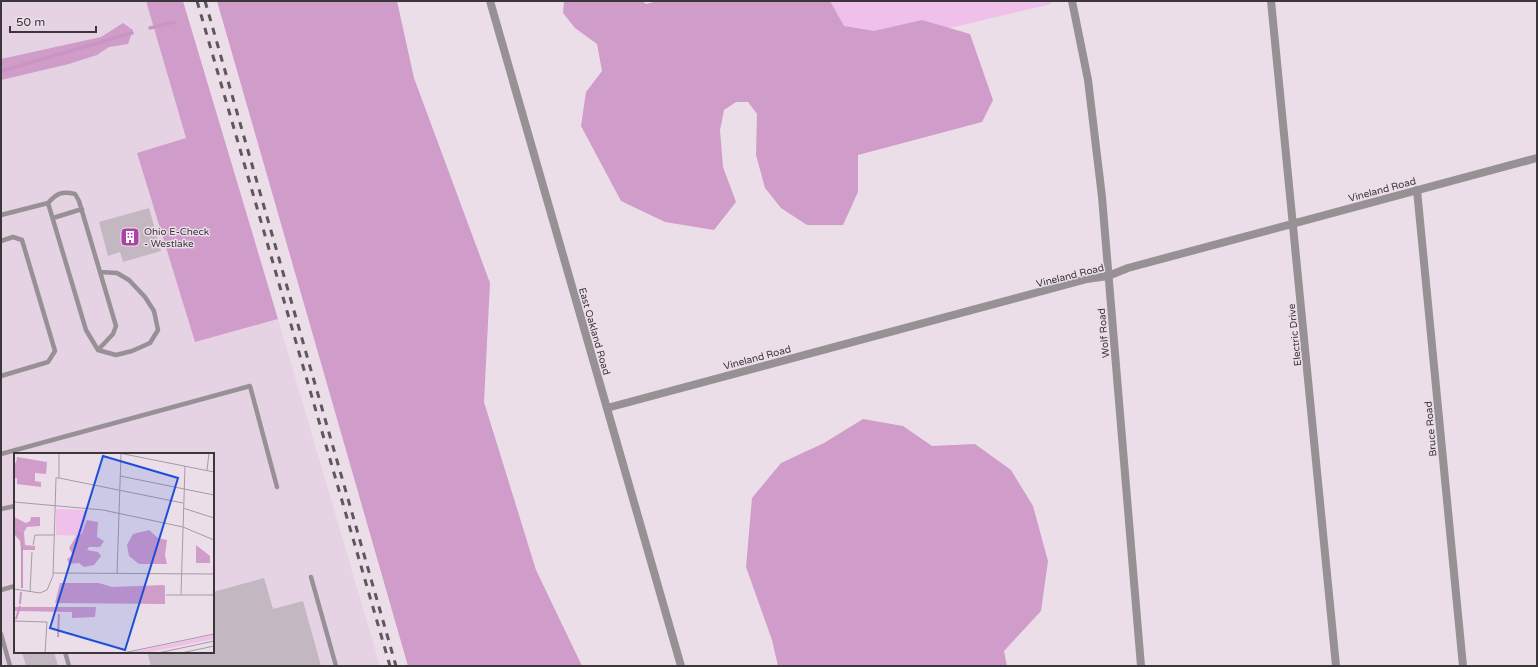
<svg xmlns="http://www.w3.org/2000/svg" width="1538" height="667" viewBox="0 0 1538 667" font-family="'Varela Round',sans-serif">
	<style>
		.built { fill: #e5d2e2; fill-rule: evenodd }
		.green { fill: #efc0e9 }
		.forest { fill: #d09cca }
		.lines { fill: none; stroke-linecap: round; stroke-linejoin: round }
		.stream { stroke: #c996c3; stroke-width: 3.5 }
		.building { fill: #c3b7c1 }
		.service { stroke: #979196; stroke-width: 4.5 }
		.minor { stroke: #979196; stroke-width: 8 }
		.tertiary { stroke: #979196; stroke-width: 8 }
		.rail { stroke: #5e575c; stroke-width: 3; stroke-dasharray: 7 7; stroke-linecap: butt }
		.labels { text-anchor: middle; stroke-width: 3; stroke-linejoin: round; paint-order: stroke }
		.street-label { font-size: 10px; fill: #3b363a; stroke: #ebdee9 }
		.poi-label { font-size: 10px; fill: #3b363a; stroke: #ebdee9; text-anchor: start }
		.inset-river { fill: none; stroke: #c996c3; stroke-width: 2 }
		.inset-road { fill: none; stroke: #a59ba3; stroke-width: 1 }
		.view { fill: #1d4ed8; fill-opacity: 0.15; stroke: #1d4ed8; stroke-width: 2 }
		.inset-edge { fill: none; stroke: #3b363a; stroke-width: 2 }
	</style>
	<rect width="100%" height="100%" fill="#ebdee9"/>
	<!-- built -->
	<path class="built" d="M1 1H146L186 139 137 153 195 342 278 319 380 666H1ZM15 454H213V652H15Z"/>
	<!-- green -->
	<path class="green" d="M818 1H1051V4L833 56Z"/>
	<!-- forest -->
	<path class="forest" d="M146 1H183L278 319 195 342 137 153 186 138Z
		M217 1H397L414 78 490 283 484 402 536 570 582 666H408Z
		M564 1H642L646 4 657 1H830L844 26 874 31 922 20 970 34 993 100 982 122 858 155V192L843 225H807L781 208 765 188 756 155 757 114 748 102H736L724 110 720 130 723 167 736 202 714 230 665 222 621 201 581 126 586 92 602 71 597 44 575 28 563 13Z
		M123 23 133 30 128 44 109 47 97 55 69 64 1 80V59L101 37Z
		M863 419 903 426 932 446 975 444 1011 470 1033 506 1048 561 1041 611 1004 651 1007 666H778L772 640 746 567 752 498 781 463 824 443Z"/>
	<g class="lines">
		<!-- stream -->
		<path class="stream" d="M150 28 174 22
			M1 71 132 33"/>
	</g>
	<!-- building -->
	<path class="building" d="M149 208 161 251 123 262 120 252 108 256 99 222Z
		M264 578 273 609 303 601 321 666H151L147 652H213V592Z
		M22 652H54L58 666H26Z"/>
	<g class="lines">
		<!-- service -->
		<path class="service" d="M48 203C57 193 62 191 75 194L79 201 116 326 113 334 98 350
			M1 215 48 203 86 330 98 350 116 355 132 351 150 343 158 330 154 311 145 297 129 280 117 273 100 272
			M53 218 82 209
			M1 241 13 237 22 240 55 351 48 362 1 376
			M1 454 250 386 277 487
			M1 509 15 506
			M311 577 336 666
			M1 590 15 586
			M1 634 10 666
			M65 652 69 666"/>
		<!-- minor -->
		<path class="minor" d="M490 1 681 666
			M1271 1 1336 666
			M1417 190 1463 666
			M607 408 1087 279 1108 276 1128 268 1537 158"/>
		<!-- tertiary -->
		<path class="tertiary" d="M1072 1 1088 80 1102 197 1141 666"/>
		<!-- rail -->
		<path class="rail" d="M197 1 390 666
			M205 1 396 666"/>
	</g>
	<!-- icons -->
	<defs>
		<symbol id="building-square" viewBox="-11 -11 22 22"><rect x="-9" y="-9" width="18" height="18" rx="4" fill="#ab42a4" stroke="#ebdee9"/><path d="M-4-6H4V6H1V3H-1V6H-4ZM-2.5-4.3h1.7v1.8h-1.7ZM.8-4.3h1.7v1.8H.8ZM-2.5-1h1.7V.8h-1.7ZM.8-1h1.7V.8H.8Z" fill="#fff"/></symbol>
	</defs>
	<g fill-rule="evenodd">
		<use href="#building-square" x="119" y="226" width="22" height="22"/>
	</g>
	<g class="labels">
		<!-- street labels -->
		<g class="street-label">
			<text transform="translate(1382 189) rotate(-15)" y="4">Vineland Road</text>
			<text transform="translate(1070 275) rotate(-14)" y="4">Vineland Road</text>
			<text transform="translate(595 331) rotate(74)" y="4">East Oakland Road</text>
			<text transform="translate(1103 333) rotate(-95)" y="4">Wolf Road</text>
			<text transform="translate(1294 335) rotate(-96)" y="4">Electric Drive</text>
			<text transform="translate(757 357) rotate(-15)" y="4">Vineland Road</text>
			<text transform="translate(1430 429) rotate(-95)" y="4">Bruce Road</text>
		</g>
		<!-- poi labels -->
		<g class="poi-label">
			<text x="144" y="235">Ohio E-Check<tspan x="144" dy="12">- Westlake</tspan></text>
		</g>
	</g>
	<!-- overview -->
	<g transform="translate(14 453)">
		<rect width="200" height="200" fill="#ebdee9"/>
		<path d="M42 56 73 57 71 83 42 82ZM200 182V186L131 200H114Z" fill="#efc0e9"/>
		<path d="M3 4 33 9 32 21 21 20V28L27 29V34L3 31V25H0V9L2 10ZM0 64 12 70 16 68 17 64H26V73L13 74 10 79 11 92 21 93V97H7L6 88 0 81ZM73 67 84 69 83 84 90 88 86 94H75L73 97 84 99 87 103 80 112 70 114 65 110 55 111 53 106 59 102 55 95 63 82 68 81ZM135 77 144 85 153 87 151 102 153 111H125L115 103 113 92 119 81ZM182 92 196 103V110H182ZM46 130H85L98 134 149 132 151 133V151L41 150ZM0 154H82L81 164 58 165V159L0 158Z" fill="#d09cca"/>
		<path class="inset-river" d="M0 78 8 82V135M6 151 7 139M2 166 6 153M44 184 45 161"/>
		<path class="inset-road" d="M105 0 200 19M193 17 195 0M106 23 200 42M45 25 169 50M0 49 89 57 169 74 200 87M169 55 200 65M19 92 21 82H40M39 120 200 121M103 121 107 1M0 136 26 140 33 137M33 137 39 123 42 25H45V0M16 139 18 99M167 141 171 13M152 142H200M0 168 33 169 31 200M109 200 200 181M144 200 200 188M167 200 200 193"/>
		<path class="view" d="M89 3 164 25 111 197 36 175Z"/>
		<rect width="200" height="200" class="inset-edge"/>
	</g>
	<!-- border -->
	<rect width="1538" height="667" fill="none" stroke="#3b363a" stroke-width="4"/>
	<!-- scale -->
	<path d="M10 26v6h86v-6" fill="none" stroke="#3b363a" stroke-width="2"/>
	<text x="16" y="26" font-size="12" fill="#3b363a" stroke="#ebdee9" stroke-width="3" paint-order="stroke">50 m</text>
</svg>
